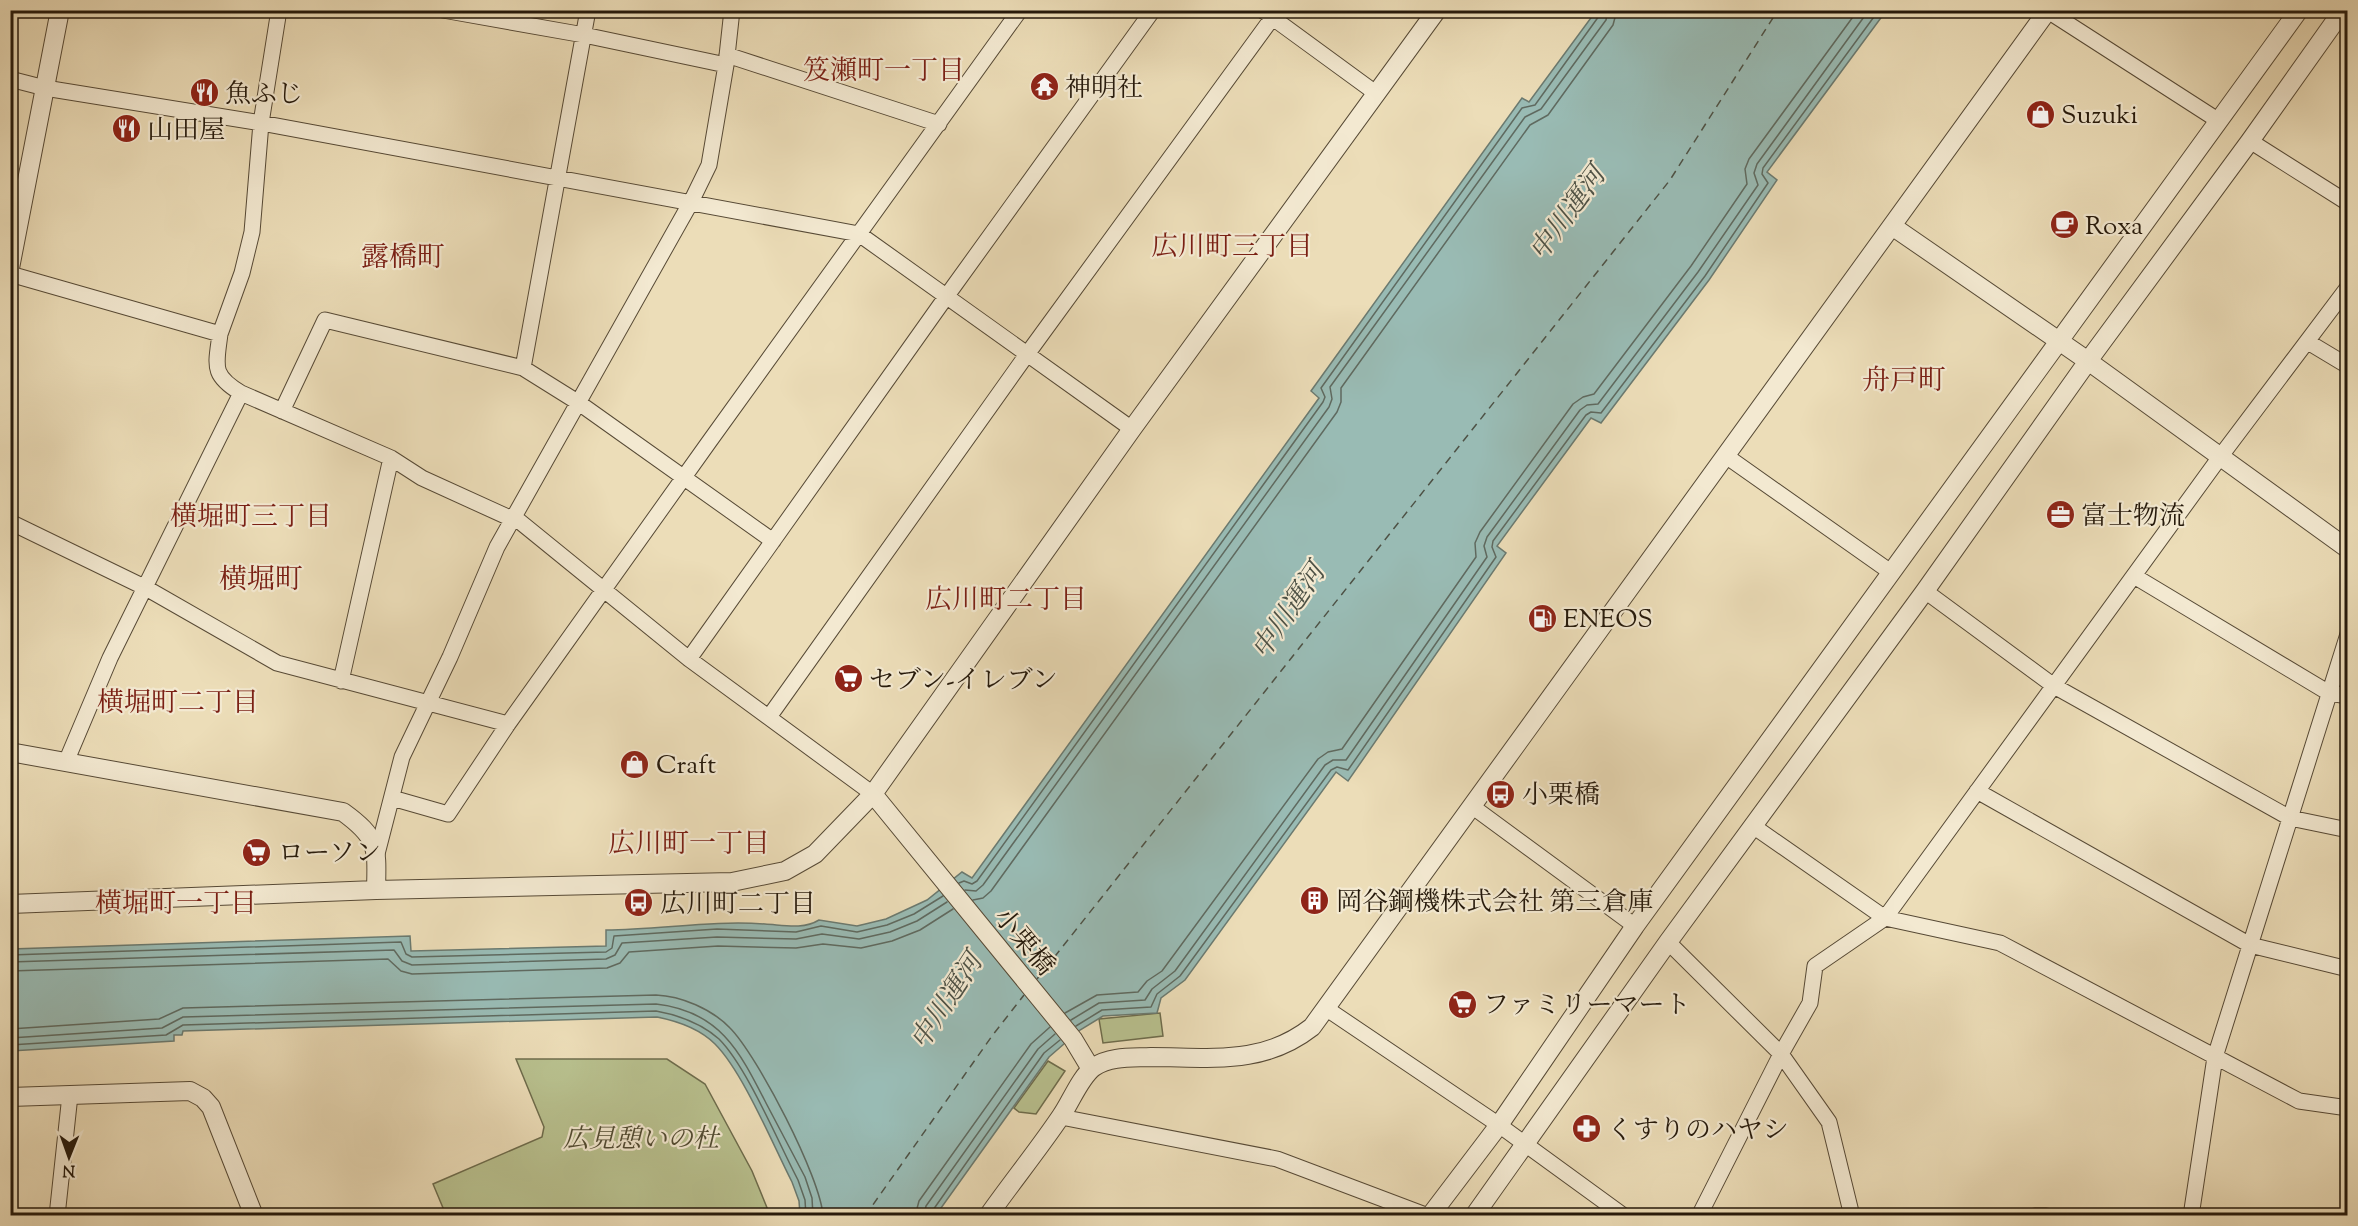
<svg xmlns="http://www.w3.org/2000/svg" width="2358" height="1226" viewBox="0 0 2358 1226" font-family="'Sorts Mill Goudy','Noto Serif JP',serif">
	<style>
		.green { fill: #b8c08e; stroke: #6e6c4c; stroke-width: 1.5 }
		.water { fill: #99bbb4; stroke: #6b7a70; stroke-width: 1.5 }
		.lines { fill: none; stroke-linecap: round; stroke-linejoin: round }
		.shore { stroke: #5f6a60; stroke-width: 1.5 }
		.ferry { stroke: #4e5246; stroke-width: 1.5; stroke-dasharray: 8 6; stroke-linecap: butt }
		.minor-casing { stroke: #574a36; stroke-width: 17 }
		.tertiary-casing { stroke: #574a36; stroke-width: 20 }
		.minor { stroke: #f3e9d1; stroke-width: 15 }
		.tertiary { stroke: #f3e9d1; stroke-width: 18 }
		.labels { text-anchor: middle; stroke-width: 4.5; stroke-linejoin: round; paint-order: stroke }
		.poi-label { font-size: 26px; fill: #25190b; stroke: #f3e9d1; text-anchor: start }
		.street-label { font-size: 26px; fill: #25190b; stroke: #f3e9d1 }
		.park-label { font-size: 26px; font-style: italic; fill: #514b32; stroke: #f3e9d1 }
		.neighbourhood-label { font-size: 27px; fill: #7a1f14; stroke: #f3e9d1 }
		.water-label { font-size: 27px; font-style: italic; fill: #4e5246; stroke: #f3e9d1 }
		.quarter-label { font-size: 28px; fill: #7a1f14; stroke: #f3e9d1 }
	</style>
	<rect width="100%" height="100%" fill="#ecddb8"/>
	<filter id="stains"><feTurbulence type="fractalNoise" baseFrequency=".00333" numOctaves="4"/><feColorMatrix values="0 0 0 0 .2 0 0 0 0 .09 0 0 0 0 .02 0 0 0 .5 -.17"/></filter>
	<radialGradient id="worn" r=".72"><stop offset=".6" stop-color="#630" stop-opacity="0"/><stop offset="1" stop-color="#630" stop-opacity=".3"/></radialGradient>
	<!-- green -->
	<path class="green" d="M1160 1013 1163 1036 1103 1043 1099 1019Z
		M516 1059H667L705 1084 752 1171 770 1215H446L433 1184 542 1137 544 1127Z
		M1048 1061 1065 1071 1036 1114 1019 1112 1014 1108Z"/>
	<!-- water -->
	<path class="water" d="M1596 11H1886L1767 172 1777 180 1709 280 1601 423 1591 418 1497 546 1506 553 1348 781 1336 772 1185 980 1161 998 1157 1013 1103 1016 1080 1030 1049 1057 936 1215H800L799 1201 792 1182C773 1145 743 1072 715 1044 700 1029 677 1021 657 1017L183 1031 182 1035H174V1041L11 1051V949L410 936 411 951 606 946V930C659 930 711 920 765 924 783 925 803 930 819 920L857 926 886 919 927 900 962 872 972 878 1319 398 1311 391 1522 98 1529 102Z"/>
	<g class="lines">
		<!-- shore -->
		<path class="shore" d="M959 883 964 881 972 884 977 881 1323 402 1325 397 1321 388 1522 108 1535 105 1599 16 1600 10
			M965 890 976 891 983 885 1329 407 1332 399 1330 387 1525 117 1541 109 1606 20 1608 10
			M973 900 983 898 991 891 1337 412 1341 402V388L1530 125 1548 115 1613 25 1617 10
			M10 955 401 942 406 954 412 957 606 952 612 948 614 936 717 929 796 932 821 926 857 932 887 925 914 914 943 896
			M10 962 394 950 402 961 412 965 606 959 615 955 622 943 717 937 796 939 822 934 859 939 890 932 917 921 947 902
			M10 971 388 959 401 971 412 974 607 968 620 963 629 952 718 946 796 948 823 944 861 948 892 941 920 930 953 909
			M1065 1013 1097 995 1138 992 1147 981 1162 971 1318 759 1328 752 1342 749 1476 557 1475 543 1480 532 1573 404 1583 397 1594 394 1691 266 1747 184 1745 169 1749 159 1858 10
			M1071 1020 1099 1003 1145 1000 1152 989 1175 971 1325 765 1333 760H1346L1487 557 1484 546 1487 537 1580 410 1587 405 1598 404 1698 272 1758 185 1754 173 1757 164 1869 10
			M1076 1026 1102 1010 1151 1007 1157 994 1180 976 1331 770 1337 767 1348 770 1496 557 1492 547 1493 541 1586 415 1591 412 1601 413 1705 276 1768 183 1762 174 1763 168 1879 10
			M10 1029 159 1019 183 1008 656 995C681 996 712 1009 730 1028 757 1055 821 1178 823 1216
			M10 1038 162 1028 183 1017 656 1004C720 1011 740 1052 766 1103 779 1128 792 1152 805 1177L812 1198 813 1216
			M10 1045 166 1035 183 1025 656 1011C678 1015 702 1024 719 1039 747 1067 778 1142 798 1180L805 1200 806 1216
			M915 1216 919 1201 1031 1044 1050 1027
			M924 1216 926 1206 1038 1049 1055 1034
			M932 1216 933 1210 1044 1053 1060 1040"/>
		<!-- ferry -->
		<path class="ferry" d="M1037 979 1670 180 1778 10
			M865 1216 992 1036 1024 995"/>
		<defs>
			<path id="minor" d="M443 10 584 35 726 65
				M1262 10 1377 94
				M2048 11 2219 121
				M727 55 939 124
				M10 79 45 88 261 123 859 234 1132 429
				M2250 141 2348 203
				M10 274 220 334C216 366 211 375 241 393L391 458 422 478 512 519
				M220 334 242 273 252 232 261 123 279 10
				M2308 342 2348 366
				M523 368 588 10
				M282 411 325 320 523 368 579 403 773 541
				M1726 456 1892 573
				M513 516 689 659 873 794
				M10 522 146 588 277 663 508 724
				M2134 576 2329 693 2348 696
				M1925 591 2054 686 2290 818 2348 830
				M689 659 946 297 1153 10
				M341 681 391 458
				M769 717 1028 353 1278 10
				M66 762 110 658 241 393
				M1977 791 2250 945 2348 969
				M392 798 448 814 508 724 709 442 1020 10
				M1473 807 1635 926
				M1753 826 1885 918 2000 943 2299 1101 2348 1108
				M377 854 402 757 450 657 497 547 691 202 709 165 726 65 732 10
				M1668 942 1781 1054 1829 1122 1852 1216
				M1327 1009 1499 1125 1624 1216
				M1061 1117 1277 1159 1428 1216
				M57 1216 70 1095
				M1699 1216 1781 1054 1810 1003 1815 966 1885 918 2220 457 2348 287
				M2035 1216H2046
				M2191 1216 2215 1057 2348 634"/>
			<path id="tertiary" d="M1892 226 2088 361 2348 549
				M10 268 60 10
				M10 752 343 812C379 838 377 848 376 890
				M873 794 1073 1039 1091 1069
				M10 904 376 890 732 882 785 871 815 854 873 794 1132 429 1437 10
				M10 1097 190 1091 203 1098 211 1107 254 1216
				M988 1216C1012 1182 1038 1150 1061 1116 1071 1102 1080 1077 1094 1067 1111 1056 1132 1058 1151 1057 1211 1057 1262 1066 1312 1027L2048 10
				M1430 1216 1499 1125 1635 926 2299 10
				M1474 1216 1668 942 1925 591 2088 361 2250 141 2343 10"/>
		</defs>
		<!-- minor casing -->
		<use href="#minor" class="minor-casing"/>
		<!-- tertiary casing -->
		<use href="#tertiary" class="tertiary-casing"/>
		<!-- minor -->
		<use href="#minor" class="minor"/>
		<!-- tertiary -->
		<use href="#tertiary" class="tertiary"/>
	</g>
	<!-- icons -->
	<defs>
		<symbol id="temple-disc" viewBox="-11 -11 22 22"><circle r="9.5" fill="#8f2418" stroke="#f3e9d1"/><path d="M0-6L5-2H3V0L6.5 2.5H4V6H1.5V3h-3V6H-4V2.5H-6.5L-3 0V-2H-5Z" fill="#fff"/></symbol>
		<symbol id="restaurant-disc" viewBox="-11 -11 22 22"><circle r="9.5" fill="#8f2418" stroke="#f3e9d1"/><path d="M-5-6h1v4h1v-4h1v4h1v-4h1v5L-1.5 .5V6h-2V.5L-5-1ZM5-6V6H3V1.5H1.5Q1.5-4 5-6Z" fill="#fff"/></symbol>
		<symbol id="shop-disc" viewBox="-11 -11 22 22"><circle r="9.5" fill="#8f2418" stroke="#f3e9d1"/><path d="M-5-2.5h2.3a2.7 3.5 0 0 1 5.4 0H5L5.5 6h-11ZM-1.5-2.5h3a1.5 2.3 0 0 0-3 0Z" fill="#fff"/></symbol>
		<symbol id="cafe-disc" viewBox="-11 -11 22 22"><circle r="9.5" fill="#8f2418" stroke="#f3e9d1"/><path d="M-5.5-4.5H6V0H3Q3 3.5 0 3.5H-2.5Q-5.5 3.5-5.5 0ZM3-3.2v2h1.7v-2ZM-6 4.5H4V6H-6Z" fill="#fff"/></symbol>
		<symbol id="office-disc" viewBox="-11 -11 22 22"><circle r="9.5" fill="#8f2418" stroke="#f3e9d1"/><path d="M-6-3h4V-5.5h4V-3h4V5H-6ZM-1-4.5V-3h2v-1.5ZM-6 0V1H6V0Z" fill="#fff"/></symbol>
		<symbol id="fuel-disc" viewBox="-11 -11 22 22"><circle r="9.5" fill="#8f2418" stroke="#f3e9d1"/><path d="M-5.5-6h7V0h2V4h1.3V-2.5L3-4.5l.8-.8L6-3V5H2.5V1h-1V6h-7ZM-4.2-4.7v3.2H.2V-4.7Z" fill="#fff"/></symbol>
		<symbol id="supermarket-disc" viewBox="-11 -11 22 22"><circle r="9.5" fill="#8f2418" stroke="#f3e9d1"/><path d="M-6-5.5h2.5l.6 2H6L4.5 2H-2.5L-4.4-4H-6ZM-1.5 3.2a1.3 1.3 0 1 0 .1 0ZM3 3.2a1.3 1.3 0 1 0 .1 0Z" fill="#fff"/></symbol>
		<symbol id="bus-disc" viewBox="-11 -11 22 22"><circle r="9.5" fill="#8f2418" stroke="#f3e9d1"/><path d="M-5-6H5V4H4V6H2V4H-2V6H-4V4H-5ZM-3.5-4V0h7V-4ZM-3.5 1.2v1.5H-2V1.2ZM2 1.2v1.5H3.5V1.2Z" fill="#fff"/></symbol>
		<symbol id="building-disc" viewBox="-11 -11 22 22"><circle r="9.5" fill="#8f2418" stroke="#f3e9d1"/><path d="M-4-6H4V6H1V3H-1V6H-4ZM-2.5-4.3h1.7v1.8h-1.7ZM.8-4.3h1.7v1.8H.8ZM-2.5-1h1.7V.8h-1.7ZM.8-1h1.7V.8H.8Z" fill="#fff"/></symbol>
		<symbol id="pharmacy-disc" viewBox="-11 -11 22 22"><circle r="9.5" fill="#8f2418" stroke="#f3e9d1"/><path d="M-2-6h4v4h4v4h-4v4h-4v-4h-4v-4h4Z" fill="#fff"/></symbol>
	</defs>
	<g fill-rule="evenodd">
		<use href="#temple-disc" x="1028" y="70" width="33" height="33"/>
		<use href="#restaurant-disc" x="188" y="76" width="33" height="33"/>
		<use href="#shop-disc" x="2024" y="98" width="33" height="33"/>
		<use href="#restaurant-disc" x="110" y="112" width="33" height="33"/>
		<use href="#cafe-disc" x="2048" y="208" width="33" height="33"/>
		<use href="#office-disc" x="2044" y="498" width="33" height="33"/>
		<use href="#fuel-disc" x="1526" y="602" width="33" height="33"/>
		<use href="#supermarket-disc" x="832" y="662" width="33" height="33"/>
		<use href="#shop-disc" x="618" y="748" width="33" height="33"/>
		<use href="#bus-disc" x="1484" y="778" width="33" height="33"/>
		<use href="#supermarket-disc" x="240" y="836" width="33" height="33"/>
		<use href="#building-disc" x="1298" y="884" width="33" height="33"/>
		<use href="#bus-disc" x="622" y="886" width="33" height="33"/>
		<use href="#supermarket-disc" x="1446" y="988" width="33" height="33"/>
		<use href="#pharmacy-disc" x="1570" y="1112" width="33" height="33"/>
	</g>
	<g class="labels">
		<!-- poi labels -->
		<g class="poi-label">
			<text x="1065" y="96">神明社</text>
			<text x="225" y="102">魚ふじ</text>
			<text x="2061" y="123">Suzuki</text>
			<text x="147" y="138">山田屋</text>
			<text x="2085" y="234">Roxa</text>
			<text x="2081" y="524">富士物流</text>
			<text x="1563" y="627">ENEOS</text>
			<text x="869" y="688">セブン-イレブン</text>
			<text x="656" y="773">Craft</text>
			<text x="1522" y="803">小栗橋</text>
			<text x="278" y="861">ローソン</text>
			<text x="1336" y="910">岡谷鋼機株式会社 第三倉庫</text>
			<text x="660" y="912">広川町二丁目</text>
			<text x="1483" y="1013">ファミリーマート</text>
			<text x="1607" y="1138">くすりのハヤシ</text>
		</g>
		<!-- street labels -->
		<g class="street-label">
			<text transform="translate(1025 941) rotate(50)" y="9">小栗橋</text>
		</g>
		<!-- park labels -->
		<g class="park-label">
			<text x="641" y="1147">広見憩いの杜</text>
		</g>
		<!-- neighbourhood labels -->
		<g class="neighbourhood-label">
			<text x="884" y="79">笈瀬町一丁目</text>
			<text x="1232" y="255">広川町三丁目</text>
			<text x="251" y="525">横堀町三丁目</text>
			<text x="1006" y="608">広川町二丁目</text>
			<text x="178" y="711">横堀町二丁目</text>
			<text x="689" y="852">広川町一丁目</text>
			<text x="176" y="912">横堀町一丁目</text>
		</g>
		<!-- water labels -->
		<g class="water-label">
			<text transform="translate(1567 213) rotate(-54)" y="9">中川運河</text>
			<text transform="translate(1288 611) rotate(-56)" y="9">中川運河</text>
			<text transform="translate(946 1001) rotate(-57)" y="9">中川運河</text>
		</g>
		<!-- quarter labels -->
		<g class="quarter-label">
			<text x="403" y="266">露橋町</text>
			<text x="1904" y="389">舟戸町</text>
			<text x="261" y="588">横堀町</text>
		</g>
	</g>
	<!-- margin -->
	<rect width="2358" height="1226" fill="none" stroke="#ecddb8" stroke-width="36"/>
	<rect x="12" y="12" width="2334" height="1202" fill="none" stroke="#25190b" stroke-width="3"/>
	<rect x="18" y="18" width="2322" height="1190" fill="none" stroke="#25190b" stroke-width="1.5"/>
	<!-- north arrow -->
	<g transform="translate(69 1157) rotate(181)" stroke="#f3e9d1" stroke-width="4.5" paint-order="stroke">
	<path d="M0-4.5L10 22L0 15L-10 22Z" fill="#25190b"/>
	<text y="-9" font-size="16" font-weight="bold" text-anchor="middle" fill="#25190b">N</text>
	</g>
	<rect width="100%" height="100%" filter="url(#stains)"/>
	<rect width="100%" height="100%" fill="url(#worn)"/>
</svg>
